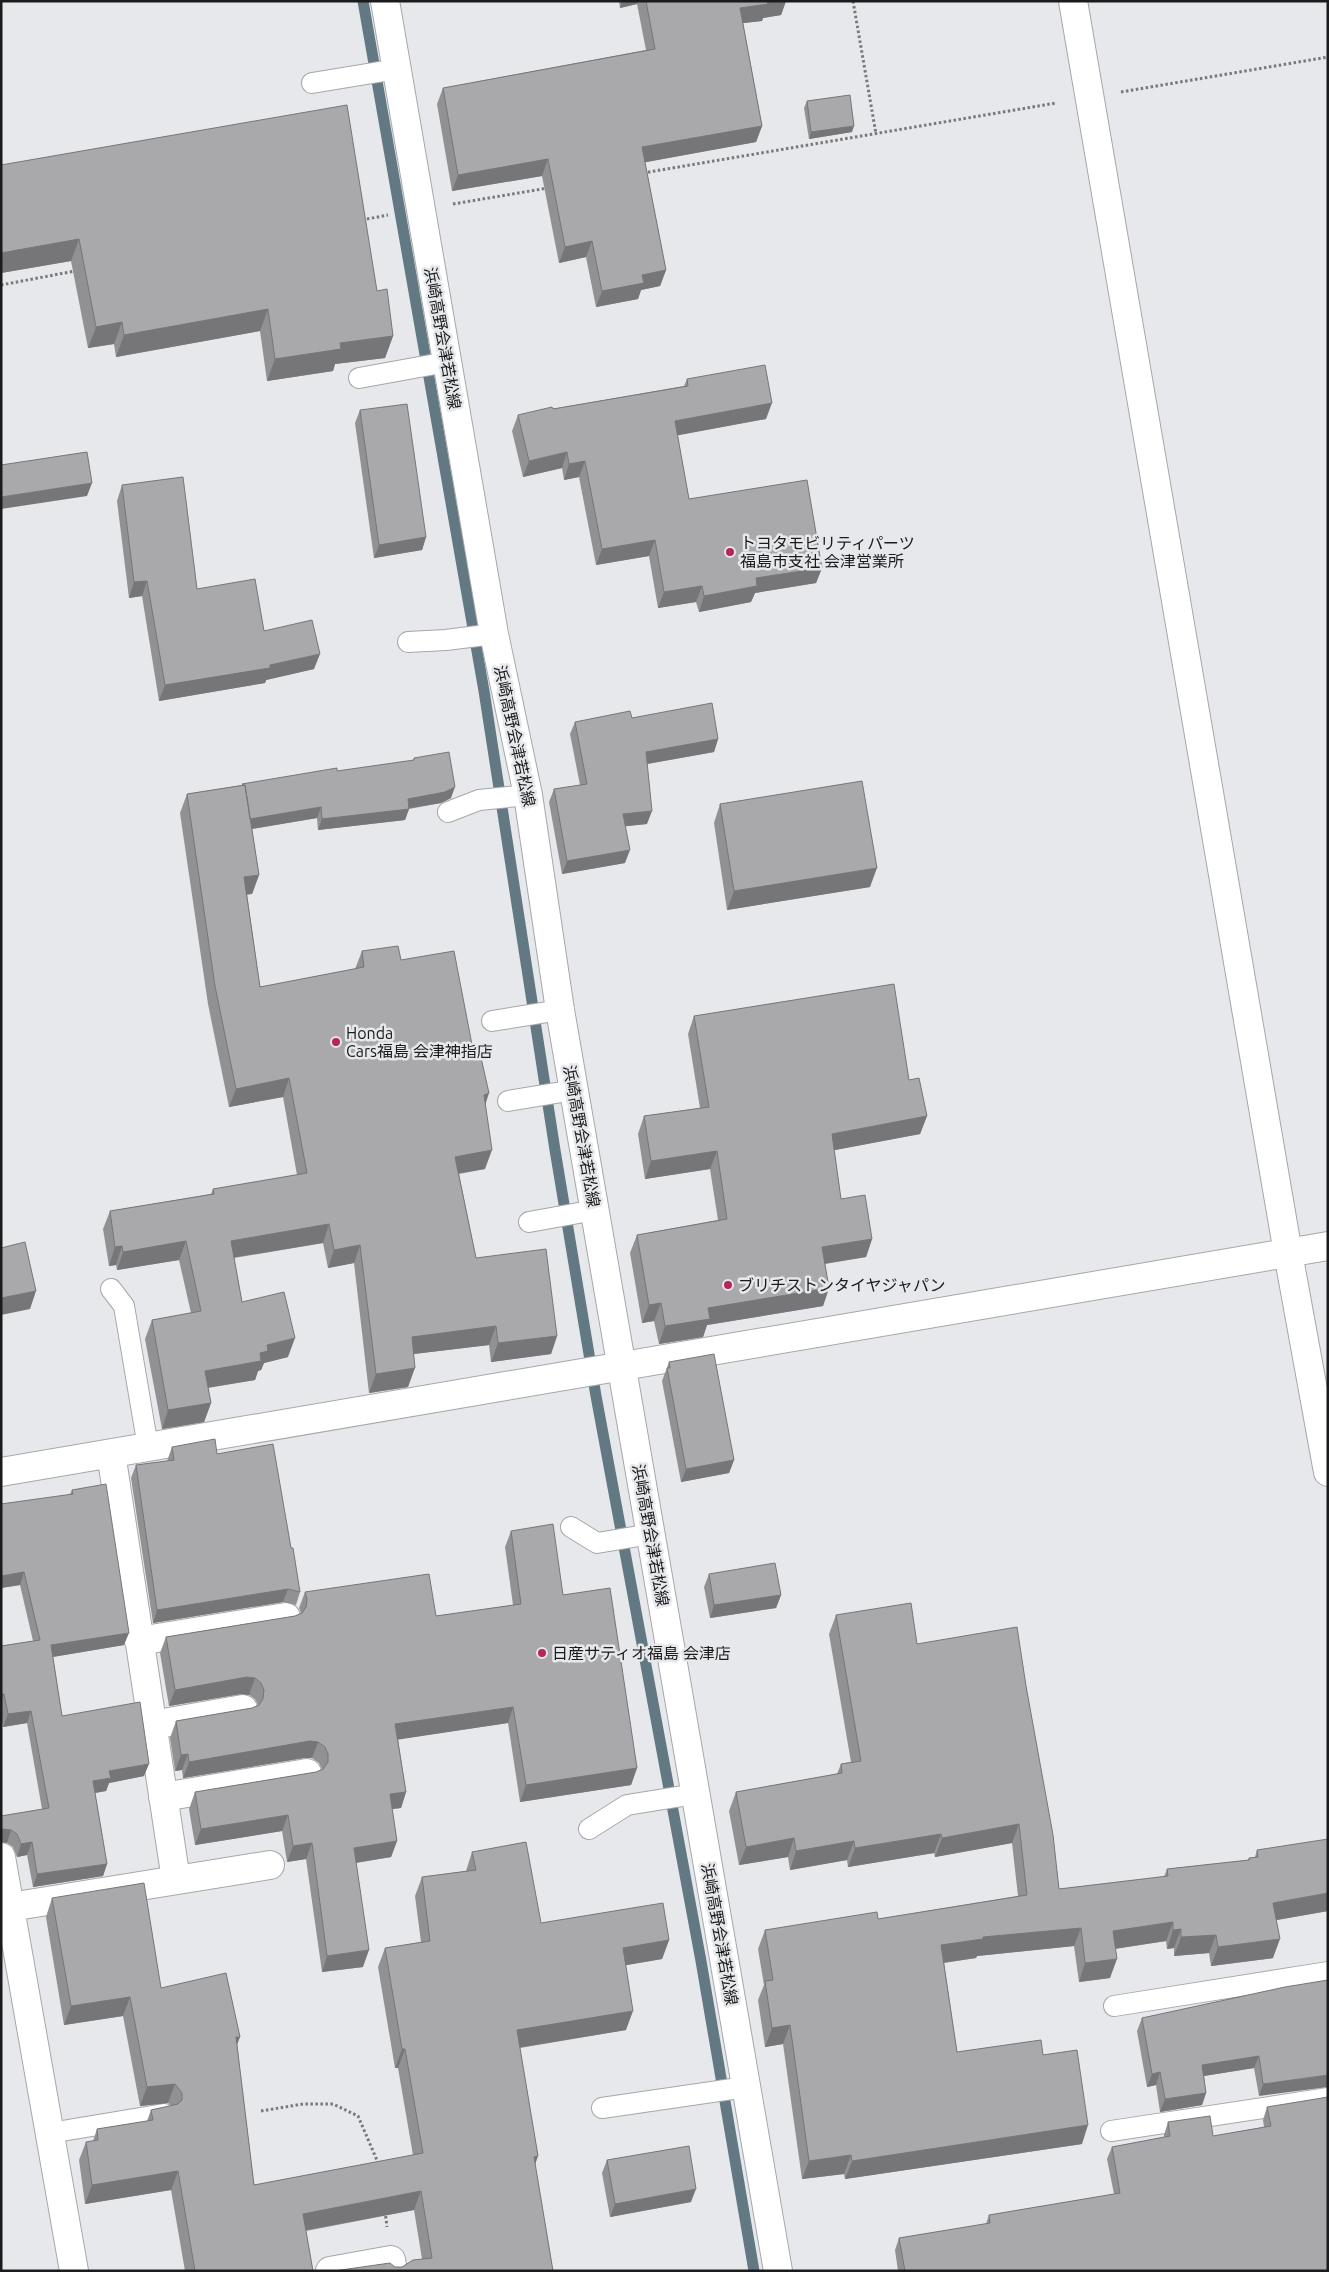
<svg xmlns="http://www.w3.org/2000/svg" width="1329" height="2272" viewBox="0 0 1329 2272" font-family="Ubuntu,'Noto Sans JP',sans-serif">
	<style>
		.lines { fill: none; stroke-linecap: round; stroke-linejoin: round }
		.stream { stroke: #627883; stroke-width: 11 }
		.lane-casing { stroke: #a6a7a9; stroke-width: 22 }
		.street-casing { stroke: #a6a7a9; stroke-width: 30 }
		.secondary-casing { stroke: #a6a7a9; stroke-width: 30 }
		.path { stroke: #78797a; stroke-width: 3; stroke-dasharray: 2.5 2.5; stroke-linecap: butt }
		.lane { stroke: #fff; stroke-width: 20 }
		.street { stroke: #fff; stroke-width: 28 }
		.secondary { stroke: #fff; stroke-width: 28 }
		.wall { fill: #919194 }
		.shaded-wall { fill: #767678 }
		.building { fill: #a9a9ac; stroke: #767678 }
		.poi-dot { fill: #b62758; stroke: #e7e8eb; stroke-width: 2 }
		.labels { text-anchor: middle; stroke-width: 5; stroke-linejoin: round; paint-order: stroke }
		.street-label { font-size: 16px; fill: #1a1b1c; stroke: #e7e8eb }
		.poi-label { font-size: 16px; fill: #1a1b1c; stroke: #e7e8eb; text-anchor: start }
	</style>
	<rect width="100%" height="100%" fill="#e7e8eb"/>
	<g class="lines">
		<!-- stream -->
		<path class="stream" d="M363 1 484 691 555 1150 596 1396 701 1961 754 2271"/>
		<defs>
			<path id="lane" d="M312 83 397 69
				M359 378 447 362
				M408 642 446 640 494 634
				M448 812 479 800 528 795
				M492 1021 560 1010
				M508 1101 574 1090
				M529 1222 595 1210
				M111 1289 124 1306 148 1447
				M571 1527 597 1543 651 1534
				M589 1829 627 1805 695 1794
				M1114 2006 1328 1972
				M602 2108 746 2087
				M1111 2131 1328 2098
				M50 2133 164 2114"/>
			<path id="street" d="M1073 1 1288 1253 1328 1472
				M111 1453 176 1880
				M1 1472 1328 1246
				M139 1641 286 1617
				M152 1725 243 1709
				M163 1797 307 1773
				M1 1857 74 2271
				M10 1907 270 1865
				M330 2271 391 2260 393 2271"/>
			<path id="secondary" d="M385 1 494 634 528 795 560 1010 778 2271"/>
		</defs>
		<!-- lane casing -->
		<use href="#lane" class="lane-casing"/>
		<!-- street casing -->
		<use href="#street" class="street-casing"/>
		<!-- secondary casing -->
		<use href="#secondary" class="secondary-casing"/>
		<!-- path -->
		<path class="path" d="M853 1 876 134
			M1121 92 1328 57
			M643 173 1056 103
			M453 204 548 188
			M362 220 388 215
			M1 285 75 271
			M261 2111 303 2104H333L358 2116 379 2165
			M385 2211 387 2227"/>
		<!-- lane -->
		<use href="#lane" class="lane"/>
		<!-- street -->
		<use href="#street" class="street"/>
		<!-- secondary -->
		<use href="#secondary" class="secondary"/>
	</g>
	<!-- wall -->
	<path class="wall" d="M619 1H786L781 15 763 18 762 21 743 23 762 126 756 142 645 162 666 270 660 286 641 290 638 299 596 307 586 257 559 263 542 176 452 191 437 104 443 88 646 50 637 4 620 8Z
		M807 101 852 132 809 139 804 108Z
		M1 165 377 291 393 336 385 358 335 364 333 371 267 381 260 331 116 357 114 344 88 348 71 261 1 273Z
		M687 379 766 419 677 435 689 499 822 568 816 583 755 593 751 602 699 612 696 602 658 608 649 556 596 565 579 477 564 480 562 468 523 477 512 431 518 415 684 386Z
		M360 410 426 537 422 550 374 558 355 423Z
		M122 485 197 589 264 631 314 669 266 680 265 683 159 701 142 596 129 598 117 501Z
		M632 718 718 739 714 752 647 764V824L625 826V863L562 874 549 802 554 789 580 785 570 734 575 722Z
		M414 758 451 798 441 803 409 809 405 820 318 830 317 818 252 829 259 875 252 894H247L260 987 355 969 362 951 401 960 473 1050 486 1104 485 1169 459 1174 476 1258 557 1336 551 1354 491 1362 489 1345 414 1354 408 1387 369 1393 354 1263 328 1268 323 1243 234 1258 242 1302 288 1357 264 1363 261 1370 258 1371 255 1380 208 1388 211 1403 204 1422 162 1429 145 1339 152 1320 191 1313 179 1260 117 1270 116 1265 109 1266 103 1229 110 1211 211 1194 213 1189 297 1175 283 1097 229 1107 208 1004 180 813 187 794 242 785V784L413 761Z
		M720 804 870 887 727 910 714 823Z
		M694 1016 909 1080 927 1116 920 1134 834 1150 841 1199 872 1239 866 1257 825 1264 829 1288 823 1306 707 1325 703 1337 659 1344 654 1321 642 1323 630 1253 637 1235 718 1220 710 1169 645 1179 638 1134 644 1116 700 1108 688 1034Z
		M669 1362 734 1460 729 1473 681 1482 662 1381Z
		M172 1447 217 1454 291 1548 300 1592 296 1605 283 1602 153 1623 131 1478 136 1465 167 1461Z
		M72 1490 124 1645 53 1657 62 1716 144 1776 109 1783 106 1791 95 1793 107 1864 103 1876 33 1887 27 1855 17 1857 13 1847 7 1843 1 1842V1816L42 1809 27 1723 3 1727 1 1716V1646L33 1641 20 1585 1 1588 70 1494Z
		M511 1531 563 1595 637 1768 631 1785 520 1802 508 1723 398 1739 406 1792 401 1808 392 1809 397 1841 391 1857 356 1863 363 1967 322 1972 306 1859 287 1862 282 1831 195 1845 189 1809 195 1792 316 1772 322 1769 319 1763 312 1758H304L183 1778 182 1770 175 1771 170 1738 176 1721 252 1708 258 1705 255 1699 249 1695 241 1694 169 1706 160 1653 166 1637 295 1616 301 1613 299 1608 305 1592 436 1616 513 1605 505 1547Z
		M709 1574 781 1595 776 1608 710 1618 704 1587Z
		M836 1615 917 1644 1026 1686 1059 1889 1164 1877 1167 1869 1248 1860 1249 1858 1255 1857 1257 1850 1328 1911 1276 1920 1273 1958 1211 1966 1209 1953 1174 1956V1948L1167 1949 1166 1941 1115 1949 1110 1978 1079 1982 1074 1946 977 1956 976 1958 944 1963 957 2052 1043 2055 1082 2144 845 2179 844 2174 802 2179 783 2044 765 2047 758 2000 764 1985 758 1949 765 1930 878 1919 1018 1896 1012 1843 935 1857 934 1853 848 1867 847 1860 790 1870 788 1857 739 1865 729 1811 736 1792 837 1774 841 1764 851 1762 829 1634Z
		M472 1852 541 1923 669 1940 662 1959 625 1965 626 2030 520 2048 538 2156 535 2164 553 2271H334L395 2267H402L422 2259 414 2210 306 2231 313 2271H185L171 2190 85 2204 79 2160 86 2142 93 2141 97 2129 147 2121 151 2110 171 2106 168 2103 140 2106 123 2016 64 2025 46 1917 52 1898 161 1988 237 2045 254 2185 413 2155 398 2068H395L378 1967 385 1948 421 1942 415 1896 422 1877 466 1871Z
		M1328 1980 1259 2096 1254 2068 1204 2076 1206 2093 1202 2105 1160 2112 1156 2085 1147 2087 1137 2031 1142 2018Z
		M1267 2107 1328 2271H898L895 2250 899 2238 986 2224 989 2215 1114 2194 1107 2159 1112 2147 1164 2137V2135L1168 2122 1213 2136 1264 2127 1263 2120Z
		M607 2160 691 2202 610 2217 602 2173Z"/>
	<!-- shaded-wall -->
	<path class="shaded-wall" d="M622 1H638L637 4 620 8Z
		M767 1H786L781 15 763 18 762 21 735 24 740 8Z
		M762 126 756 142 636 164 642 147Z
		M854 126 852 132 809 139 811 132Z
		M548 159 542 176 452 191 458 175Z
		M79 239 71 261 1 273V253Z
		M592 241 586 257 559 263 565 247Z
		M666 270 660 286 641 290 638 299 596 307 602 291 642 275Z
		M268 309 260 331 116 357 124 335Z
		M122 322 114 344 88 348 96 327Z
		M393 336 385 358 335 364 333 371 267 381 275 359 340 343Z
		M772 403 766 419 669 437 675 421Z
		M567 452 562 468 523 477 529 461Z
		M585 461 579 477 564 480 569 464Z
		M92 483 87 496 1 509V497Z
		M426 537 422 550 374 558 379 545Z
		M655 540 649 556 596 565 602 549Z
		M822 568 816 583 755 593 751 602 699 612 704 596 756 578Z
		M147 581 142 596 129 598 134 582Z
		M702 586 696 602 658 608 664 592Z
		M320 654 314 669 266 680 265 683 159 701 165 685 270 665Z
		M718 739 714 752 641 765 646 752Z
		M455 787 451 798 441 803 404 809H409L405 820 318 830 322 819Z
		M321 807 317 818 245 830 249 819Z
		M652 811 647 824 619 827 623 814Z
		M630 850 625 863 562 874 567 861Z
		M877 868 870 887 727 910 734 891Z
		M259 875 252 894 238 896 244 877Z
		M289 1078 283 1097 229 1107 236 1089Z
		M489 1093 483 1112 484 1095Z
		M927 1116 920 1134 825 1152 832 1134Z
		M492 1150 485 1169 448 1175 455 1157Z
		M717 1151 710 1169 645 1179 651 1161Z
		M329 1224 323 1243 224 1259 231 1241Z
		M872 1239 866 1257 816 1265 822 1247Z
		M186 1241 179 1260 117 1270 123 1252Z
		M360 1245 354 1263 328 1268 334 1250Z
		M122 1246 116 1265 109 1266 115 1247Z
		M829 1288 823 1306 707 1325 703 1337 659 1344 665 1326 708 1308Z
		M36 1291 30 1309 1 1315V1298Z
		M661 1303 654 1321 642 1323 649 1305Z
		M496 1326 489 1345 405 1355 412 1337Z
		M557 1336 551 1354 491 1362 498 1343Z
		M295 1338 288 1357 264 1363 261 1370 258 1371 255 1380 199 1389 205 1371 260 1353 267 1345Z
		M415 1368 408 1387 369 1393 376 1374Z
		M211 1403 204 1422 162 1429 168 1410Z
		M734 1460 729 1473 681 1482 686 1469Z
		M24 1572 20 1585 1 1588V1576Z
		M288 1589 283 1602 153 1623 157 1610Z
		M781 1595 776 1608 710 1618 714 1605Z
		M129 1633 124 1645 46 1658 51 1645Z
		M247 1677 255 1678 249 1695 241 1694 169 1706 175 1690Z
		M1 1694H4L1 1702Z
		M513 1707 508 1723 389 1741 395 1724Z
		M31 1711 27 1723 3 1727 8 1714Z
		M310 1741 318 1742 312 1758H304L183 1778 189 1762Z
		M188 1754 182 1770 175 1771 181 1755Z
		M149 1764 144 1776 109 1783 106 1791 88 1794 93 1781 109 1771Z
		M637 1768 631 1785 520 1802 526 1785Z
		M406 1792 401 1808 384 1810 390 1794Z
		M288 1815 282 1831 195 1845 201 1829Z
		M1019 1824 1012 1843 935 1857 942 1838Z
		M3 1829 11 1830 7 1843 1 1842V1830Z
		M941 1834 934 1853 848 1867 855 1848Z
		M794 1838 788 1857 739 1865 746 1847Z
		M397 1841 391 1857 348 1864 354 1848Z
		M854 1841 847 1860 790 1870 796 1851Z
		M32 1842 27 1855 17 1857 21 1844Z
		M312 1843 306 1859 287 1862 293 1846Z
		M107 1864 103 1876 33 1887 37 1874Z
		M1328 1893V1911L1266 1922 1273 1903Z
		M1173 1922 1166 1941 1106 1950 1113 1931Z
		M1081 1928 1074 1946 977 1956 976 1958 934 1964 941 1945 983 1937Z
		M1181 1929 1174 1948 1167 1949 1173 1930Z
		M1216 1935 1209 1953 1174 1956 1181 1937Z
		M1280 1939 1273 1958 1211 1966 1218 1947Z
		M669 1940 662 1959 616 1967 623 1948Z
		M369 1950 363 1967 322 1972 327 1956Z
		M1117 1959 1110 1978 1079 1982 1085 1963Z
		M130 1997 123 2016 64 2025 71 2006Z
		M633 2011 626 2030 510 2049 517 2030Z
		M790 2025 783 2044 765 2047 772 2028Z
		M236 2037H240L233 2056Z
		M402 2049H405L398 2068H395Z
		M1259 2056 1254 2068 1197 2077 1202 2065Z
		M1160 2072 1156 2085 1147 2087 1152 2074Z
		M1328 2075V2087L1259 2096 1263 2084Z
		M175 2084 168 2103 140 2106 147 2087Z
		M1206 2093 1202 2105 1160 2112 1165 2099Z
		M1088 2125 1082 2144 845 2179 852 2161Z
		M851 2155 844 2174 802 2179 809 2161Z
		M538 2156 531 2175 534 2157Z
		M178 2171 171 2190 85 2204 92 2185Z
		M696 2189 691 2202 610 2217 615 2204Z
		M421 2191 414 2210 296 2232 303 2214Z"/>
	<!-- building -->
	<path class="building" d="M646 1H768H767L768 4 740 8 762 126 642 147 666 270 642 275 644 283 602 291 592 241 565 247 548 159 458 175 443 88 655 49Z
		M850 95 854 126 811 132 807 101Z
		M347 105 377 291 387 289 393 336 340 343 341 349 275 359 268 309 124 335 122 322 96 327 79 239 1 253V165Z
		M765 365 772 403 675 421 689 499 807 480 822 568 756 578 757 586 704 596 702 586 664 592 655 540 602 549 585 461 569 464 567 452 529 461 518 415 552 407 553 409 688 386 687 379Z
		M407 404 426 537 379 545 360 410Z
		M87 452 92 483 1 497V465Z
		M183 477 197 589 255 579 264 631 312 620 320 654 270 665V668L165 685 147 581 134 582 122 485Z
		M712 703 718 739 646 752 652 811 623 814 630 850 567 861 554 789 587 784 575 722 630 711 632 718Z
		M449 752 455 787 445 792 408 799 409 809 322 819 321 807 250 819 245 785H243L242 784 337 768V771L414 760V758Z
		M862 781 877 868 734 891 720 804Z
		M245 785 259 875 244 877 260 987 364 967 362 951 398 946 401 960 454 951 473 1050 479 1049 489 1093 484 1095 492 1150 455 1157 476 1258 546 1249 557 1336 498 1343 496 1326 412 1337 415 1368 376 1374 360 1245 334 1250 329 1224 231 1241 242 1302 284 1292 295 1338 267 1345 268 1351 260 1353 261 1361 205 1371 211 1403 168 1410 152 1320 201 1311 186 1241 123 1252 122 1246 115 1247 110 1211 214 1194 213 1189 307 1173 289 1078 236 1089 215 986 187 794Z
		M894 984 909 1080 919 1078 927 1116 832 1134 841 1199 865 1195 872 1239 822 1247 829 1288 708 1308 710 1319 665 1326 661 1303 649 1305 637 1235 727 1219 717 1151 651 1161 644 1116 709 1107 694 1016Z
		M25 1242 36 1291 1 1298V1248Z
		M714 1354 734 1460 686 1469 667 1368H670L669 1362Z
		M215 1439 217 1454 273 1444 291 1548H293L300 1592 288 1589 157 1610 136 1465 174 1460 172 1447Z
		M106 1484 129 1633 51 1645 62 1716 140 1702 149 1764 109 1771 111 1778 93 1781 107 1864 37 1874 32 1842 21 1844 17 1834 11 1830 3 1829 1 1830V1816L49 1808 31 1711 8 1714 4 1694H1V1646L40 1640 24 1572 1 1576V1504L73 1494 72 1490Z
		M553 1524 563 1595 610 1588 637 1768 526 1785 513 1707 395 1724 406 1792 390 1794 397 1841 354 1848 369 1950 327 1956 312 1843 293 1846 288 1815 201 1829 195 1792 316 1772 323 1769 328 1762V1754L325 1747 318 1742 310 1741 189 1762 188 1754 181 1755 176 1721 252 1708 259 1705 263 1699 264 1690 261 1683 255 1678 247 1677 175 1690 166 1637 295 1616 302 1613 306 1607 307 1599 305 1592 429 1574 436 1616 521 1604 511 1531Z
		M775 1563 781 1595 714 1605 709 1574Z
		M911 1603 917 1644 1017 1627 1026 1686 1053 1835 1059 1889 1168 1876 1167 1869 1249 1860V1858L1258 1857 1257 1850 1328 1839V1893L1273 1903 1280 1939 1218 1947 1216 1935 1181 1937V1929L1173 1930V1922L1113 1931 1117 1959 1085 1963 1081 1928 983 1937V1939L941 1945 957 2052 1041 2040 1043 2055 1077 2050 1088 2125 852 2161 851 2155 809 2161 790 2025 772 2028 765 1981 773 1980 765 1930 877 1912 878 1919 1027 1895 1019 1824 942 1838 941 1834 855 1848 854 1841 796 1851 794 1838 746 1847 736 1792 842 1773 841 1764 861 1761 836 1615Z
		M526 1842 541 1923 663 1903 669 1940 623 1948 633 2011 517 2030 538 2156 534 2157 553 2271H334L390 2263 395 2267H402L413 2260 432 2258 421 2191 303 2214 313 2271H195L178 2171 92 2185 86 2142 98 2140 97 2129 153 2120 151 2110 178 2104 182 2100V2093L175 2084 147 2087 130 1997 71 2006 52 1898 144 1883 161 1988 226 1973 240 2037H236L254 2185 423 2153 405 2049H402L385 1948 430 1941 422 1877 476 1870 472 1852Z
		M1328 1980V2075L1263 2084 1259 2056 1202 2065 1206 2093 1165 2099 1160 2072 1152 2074 1142 2018 1285 1987Z
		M1328 2097V2270L1324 2271H905L899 2238 990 2223 989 2215 1120 2193 1112 2147 1170 2136 1168 2122 1210 2116 1213 2136 1271 2126 1267 2107Z
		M689 2146 696 2189 615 2204 607 2160Z"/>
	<!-- markers -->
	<g class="poi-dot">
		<circle cx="730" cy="552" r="5"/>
		<circle cx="336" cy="1042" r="5"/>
		<circle cx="728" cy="1285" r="5"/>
		<circle cx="542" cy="1653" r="5"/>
	</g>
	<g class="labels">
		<!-- street labels -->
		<g class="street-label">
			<text transform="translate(443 338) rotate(80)" y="6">浜崎高野会津若松線</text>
			<text transform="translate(515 736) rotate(78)" y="6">浜崎高野会津若松線</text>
			<text transform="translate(582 1136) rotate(80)" y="6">浜崎高野会津若松線</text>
			<text transform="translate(651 1535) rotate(80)" y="6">浜崎高野会津若松線</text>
			<text transform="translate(720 1934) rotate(80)" y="6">浜崎高野会津若松線</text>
		</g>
		<!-- poi labels -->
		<g class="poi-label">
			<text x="740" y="549">トヨタモビリティパーツ<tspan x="740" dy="18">福島市支社 会津営業所</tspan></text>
			<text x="346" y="1039">Honda<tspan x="346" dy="18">Cars福島 会津神指店</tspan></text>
			<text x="738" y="1291">ブリチストンタイヤジャパン</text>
			<text x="552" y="1659">日産サティオ福島 会津店</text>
		</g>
	</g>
	<!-- border -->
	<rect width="1329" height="2272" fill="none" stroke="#1a1b1c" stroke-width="5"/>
</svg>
